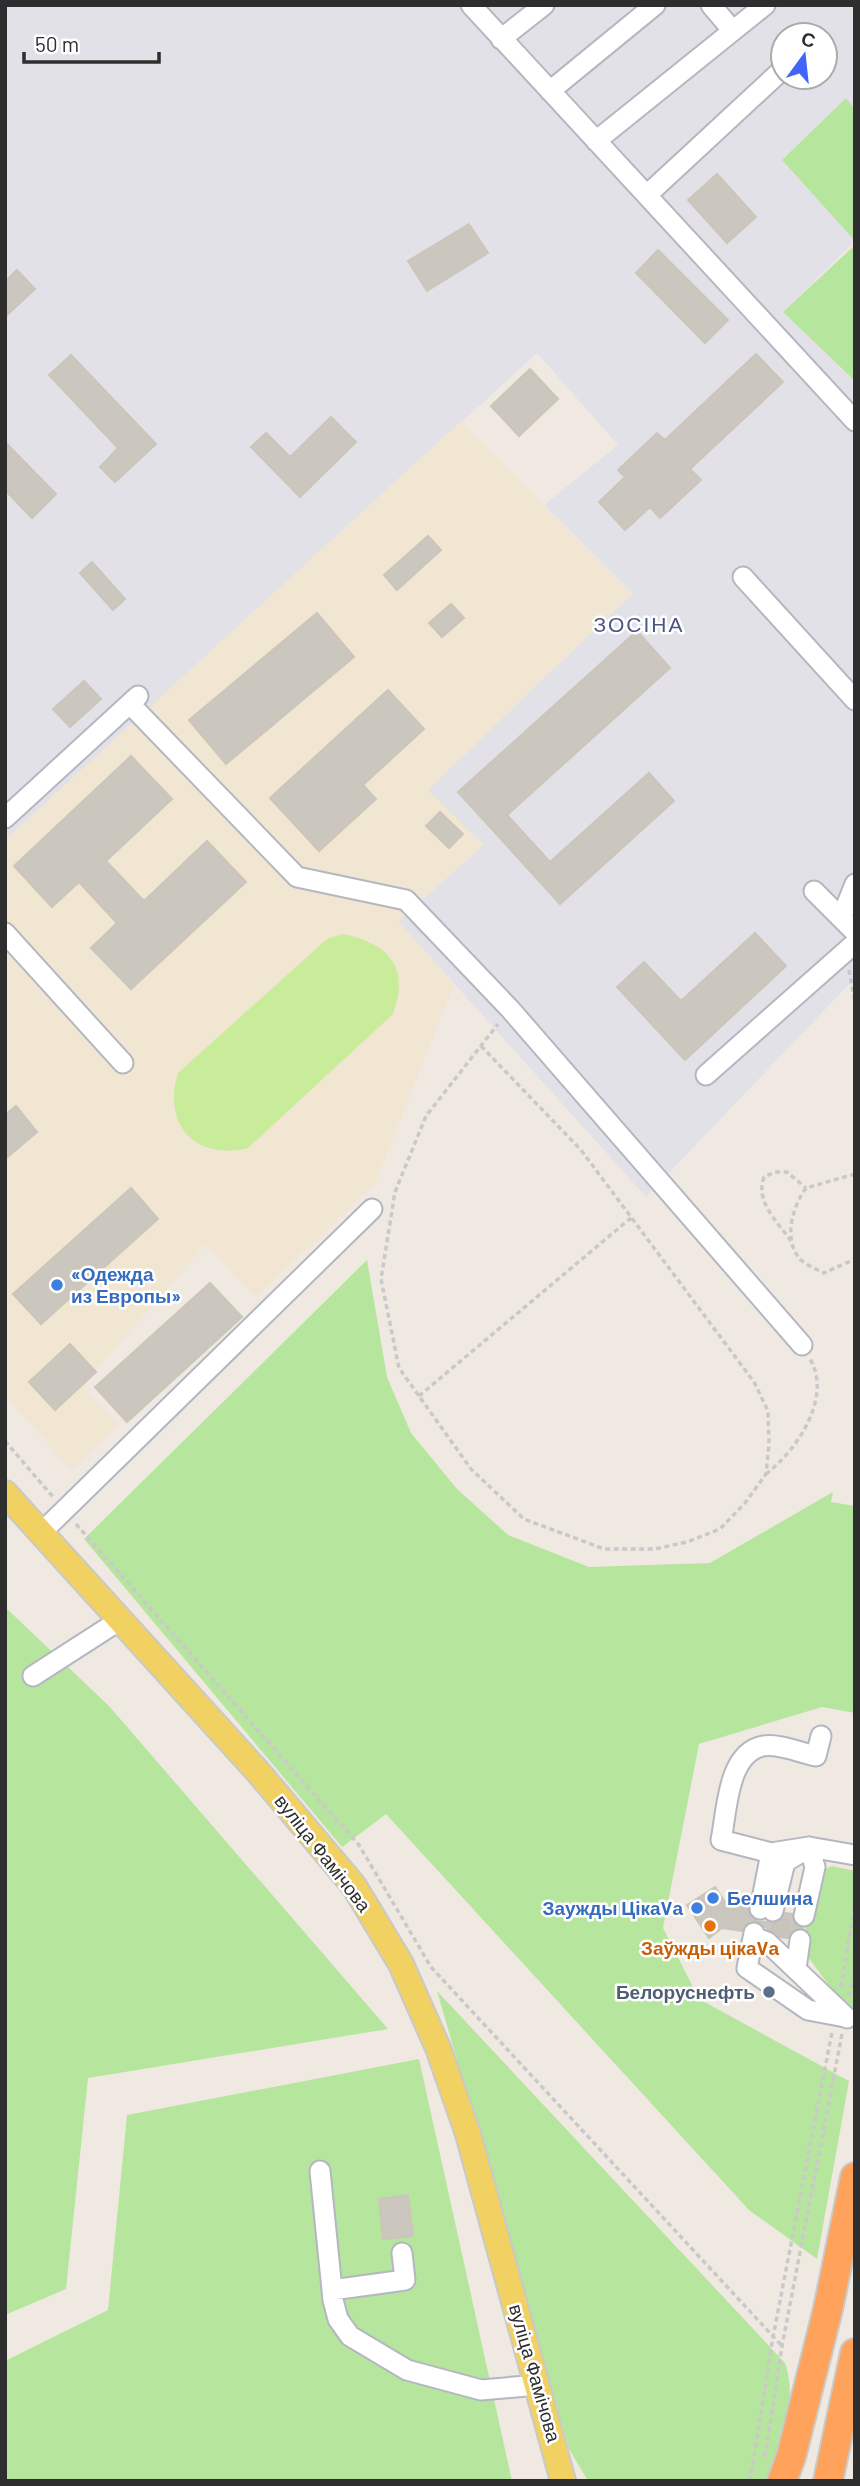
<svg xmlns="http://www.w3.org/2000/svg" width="860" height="2486" viewBox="0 0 860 2486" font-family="Barlow,sans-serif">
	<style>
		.industrial { fill: #e3e1e8; fill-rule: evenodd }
		.education { fill: #f0e6d1 }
		.green { fill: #b6e59e }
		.pitch { fill: #c9ec9a }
		.building { fill: #cbc7bf; stroke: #cbc5ba; stroke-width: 2 }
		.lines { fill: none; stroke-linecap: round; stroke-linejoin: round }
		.minor-tunnel { stroke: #c8c4bd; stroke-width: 19; stroke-dasharray: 19 10; stroke-linecap: butt }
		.minor-casing { stroke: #b4b7c1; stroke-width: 23 }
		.major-casing { stroke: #c9c9c9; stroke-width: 28 }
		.highway-casing { stroke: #c9c9c9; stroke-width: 32 }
		.path { stroke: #c9c9c9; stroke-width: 3.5; stroke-dasharray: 5 3.5; stroke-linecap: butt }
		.minor { stroke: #fff; stroke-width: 19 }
		.major { stroke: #f2d163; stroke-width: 24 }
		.highway { stroke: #ffa35c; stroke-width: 28 }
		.shop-dot { fill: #3f7fe0; stroke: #fff; stroke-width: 2.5 }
		.food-dot { fill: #e8710a; stroke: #fff; stroke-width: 2.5 }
		.service-dot { fill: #5c6f8a; stroke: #fff; stroke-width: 2.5 }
		.labels { text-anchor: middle; stroke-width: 5; stroke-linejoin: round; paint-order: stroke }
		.shop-label { font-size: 19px; font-weight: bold; fill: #366cbe; stroke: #fff; text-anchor: start }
		.street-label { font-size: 19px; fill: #2e2e2e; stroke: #fff }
		.food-label { font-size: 19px; font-weight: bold; fill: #c56008; stroke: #fff }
		.service-label { font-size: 19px; font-weight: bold; fill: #4e5e75; stroke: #fff; text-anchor: end }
		.neighbourhood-label { font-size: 21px; letter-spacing: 2px; fill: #4d5680; stroke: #fff }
	</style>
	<rect width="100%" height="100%" fill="#efe9e1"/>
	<!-- industrial -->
	<path class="industrial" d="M5 5H855V109L846 98 782 160 855 241 783 312 855 381V978L646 1197 398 921 484 845 427 790 632 594 544 505 618 445 537 353 5 840ZM783 35H825V77H783Z"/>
	<!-- education -->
	<path class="education" d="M461 421 632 593 428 790 484 845 398 921 454 984 375 1184 255 1297 206 1244 88 1379 85 1389 119 1425 72 1470 5 1396V840Z"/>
	<!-- green -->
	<path class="green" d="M846 98 855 109V241L782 160Z
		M855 245V381L783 312Z
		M367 1260 387 1377 411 1433 457 1489 508 1535 589 1567 710 1563 833 1492 831 1502 855 1506V1713L822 1707 699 1744 663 1928 699 1999 849 2081 817 2259 749 2210 386 1814 342 1847 84 1539Z
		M5 1607 109 1706 388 2029 88 2078 66 2289 5 2315Z
		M832 1866 855 1871V1994L852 2011 841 2002 806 1954 804 1941 807 1917 821 1871Z
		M437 1991 785 2363C798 2400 782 2444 771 2481H588L569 2449Z
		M419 2059 512 2481H5V2361L108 2310 127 2115Z"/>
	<!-- pitch -->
	<path class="pitch" d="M343 934C389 944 410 967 393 1014L248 1148C195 1161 162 1124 178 1073L327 939Z"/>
	<!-- building -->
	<path class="building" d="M717 174 756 217 727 243 688 200Z
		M469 224 488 253 427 291 408 261Z
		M658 250 728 320 705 343 636 273Z
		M17 270 35 289 5 317V282Z
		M756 354 783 382 690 469 701 480 660 518 650 507 625 530 599 502 625 477 618 470 657 433 665 440Z
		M71 355 156 444 115 482 100 467 118 448 49 375Z
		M530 369 558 399 519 436 491 406Z
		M331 417 356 442 300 497 251 447 266 433 290 457Z
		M5 442 56 494 32 518 5 490Z
		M428 536 441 550 397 590 384 575Z
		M92 562 125 599 113 610 80 573Z
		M451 604 464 618 442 637 429 623Z
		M317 613 354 657 226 764 189 720Z
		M637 631 670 668 507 815 550 862 649 773 674 801 560 904 458 792Z
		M84 681 101 699 70 727 53 709Z
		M388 690 424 729 363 785 376 799 319 851 270 798Z
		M131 756 172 799 106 861 144 901 207 841 246 882 131 989 91 948 117 923 79 882 52 907 14 866Z
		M440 812 463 834 449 848 426 826Z
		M755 933 786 966 685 1060 617 987 644 962 681 1001Z
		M16 1106 37 1132 5 1159V1115Z
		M131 1188 158 1219 41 1324 13 1294Z
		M210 1283 242 1317 127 1422 95 1387Z
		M70 1344 96 1372 55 1410 29 1382Z
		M715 1887 726 1903 748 1907 749 1914 757 1921 776 1923 785 1913 792 1914 795 1924 802 1928 795 1929 788 1938 779 1937 757 1921H751L742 1931 722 1928 709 1938 687 1905Z
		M408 2195 413 2236 383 2239 379 2199Z"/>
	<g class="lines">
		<!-- minor-tunnel -->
		<path class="minor-tunnel" d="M779 1937 783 1913"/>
		<defs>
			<path id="minor" d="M471 5 855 421
				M711 5 733 31
				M501 39 544 5
				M550 91 655 5
				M596 141 765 5
				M647 195 783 69
				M743 577 855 700
				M130 704 297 877 406 900 510 1009 802 1345
				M5 818 138 696
				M814 891 855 932
				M842 916 855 884
				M5 933 123 1063
				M706 1075 855 943
				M41 1533 372 1209
				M33 1676 120 1620
				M771 1853 721 1840C727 1812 727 1753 763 1746 778 1743 801 1753 816 1756L821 1736
				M760 1909 771 1853 809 1847 855 1855
				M773 1911 785 1862 805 1850
				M804 1916 815 1867 809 1847
				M754 1933 747 1968 808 2010 845 2017
				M754 1937 767 1942 847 2018
				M796 1969 800 1940
				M320 2171 333 2300 338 2319 350 2336 407 2370 481 2390 538 2385
				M332 2290 405 2280 402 2253"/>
			<path id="major" d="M5 1493 259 1773 354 1886 401 1964 438 2048 468 2134 563 2481"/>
			<path id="highway" d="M782 2481 791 2457 828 2309 855 2177
				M828 2481 855 2353"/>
		</defs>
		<!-- minor casing -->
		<use href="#minor" class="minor-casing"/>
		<!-- major casing -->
		<use href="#major" class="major-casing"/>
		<!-- highway casing -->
		<use href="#highway" class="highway-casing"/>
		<!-- path -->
		<path class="path" d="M849 970 855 1002
			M481 1046 581 1150 754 1382 768 1411 769 1444 766 1474 745 1503 720 1529 687 1542 655 1549H604L524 1519 471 1469 399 1368 381 1279 395 1192 426 1116 498 1024
			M855 1174 806 1188C793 1206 783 1238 799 1258 804 1264 816 1269 824 1273L855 1259
			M791 1241C777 1221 755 1202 764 1177L775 1172H787L806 1188
			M419 1396 632 1217
			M5 1441 53 1497
			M766 1474C796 1451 833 1398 810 1359
			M76 1524 359 1845 431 1967 782 2346
			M841 1987 855 1902
			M849 1996 855 1967
			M765 2457 782 2346 842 2034
			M750 2481 773 2337 832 2032"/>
		<!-- minor -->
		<use href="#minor" class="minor"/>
		<!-- major -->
		<use href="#major" class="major"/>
		<!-- highway -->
		<use href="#highway" class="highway"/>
	</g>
	<!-- markers -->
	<g class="shop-dot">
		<circle cx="57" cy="1285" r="7"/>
		<circle cx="713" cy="1898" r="7"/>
		<circle cx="697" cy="1908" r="7"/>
	</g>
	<circle class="food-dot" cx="710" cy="1926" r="7"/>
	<circle class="service-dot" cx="769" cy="1992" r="7"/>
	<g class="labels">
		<!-- shop labels -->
		<g class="shop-label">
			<text x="71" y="1281">«Одежда<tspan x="71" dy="22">из Европы»</tspan></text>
			<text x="727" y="1905">Белшина</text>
			<text x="683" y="1915" text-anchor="end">Заужды ЦікаVа</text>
		</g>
		<!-- street labels -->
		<g class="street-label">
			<text transform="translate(323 1853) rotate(52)" y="7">вуліца Фамічова</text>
			<text transform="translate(535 2373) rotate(74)" y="7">вуліца Фамічова</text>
		</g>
		<!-- food labels -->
		<g class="food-label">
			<text x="710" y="1955">Заўжды цікаVа</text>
		</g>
		<!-- service labels -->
		<g class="service-label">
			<text x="755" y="1999">Белоруснефть</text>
		</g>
		<!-- neighbourhood labels -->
		<g class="neighbourhood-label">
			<text x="639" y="632">ЗОСІНА</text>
		</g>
	</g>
	<!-- border -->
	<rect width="860" height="2486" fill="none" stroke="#2e2e2e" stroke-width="14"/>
	<!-- north arrow -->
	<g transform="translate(804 56) rotate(15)"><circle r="33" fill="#ffffff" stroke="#ababab" stroke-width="2"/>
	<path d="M0-5L12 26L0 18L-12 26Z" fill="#4264fb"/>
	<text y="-10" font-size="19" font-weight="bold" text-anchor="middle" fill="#2e2e2e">С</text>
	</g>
	<!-- scale -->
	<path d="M24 52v10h135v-10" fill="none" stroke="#2e2e2e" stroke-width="3.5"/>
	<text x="35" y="52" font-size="21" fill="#2e2e2e" stroke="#ffffff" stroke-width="5" paint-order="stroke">50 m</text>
</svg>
